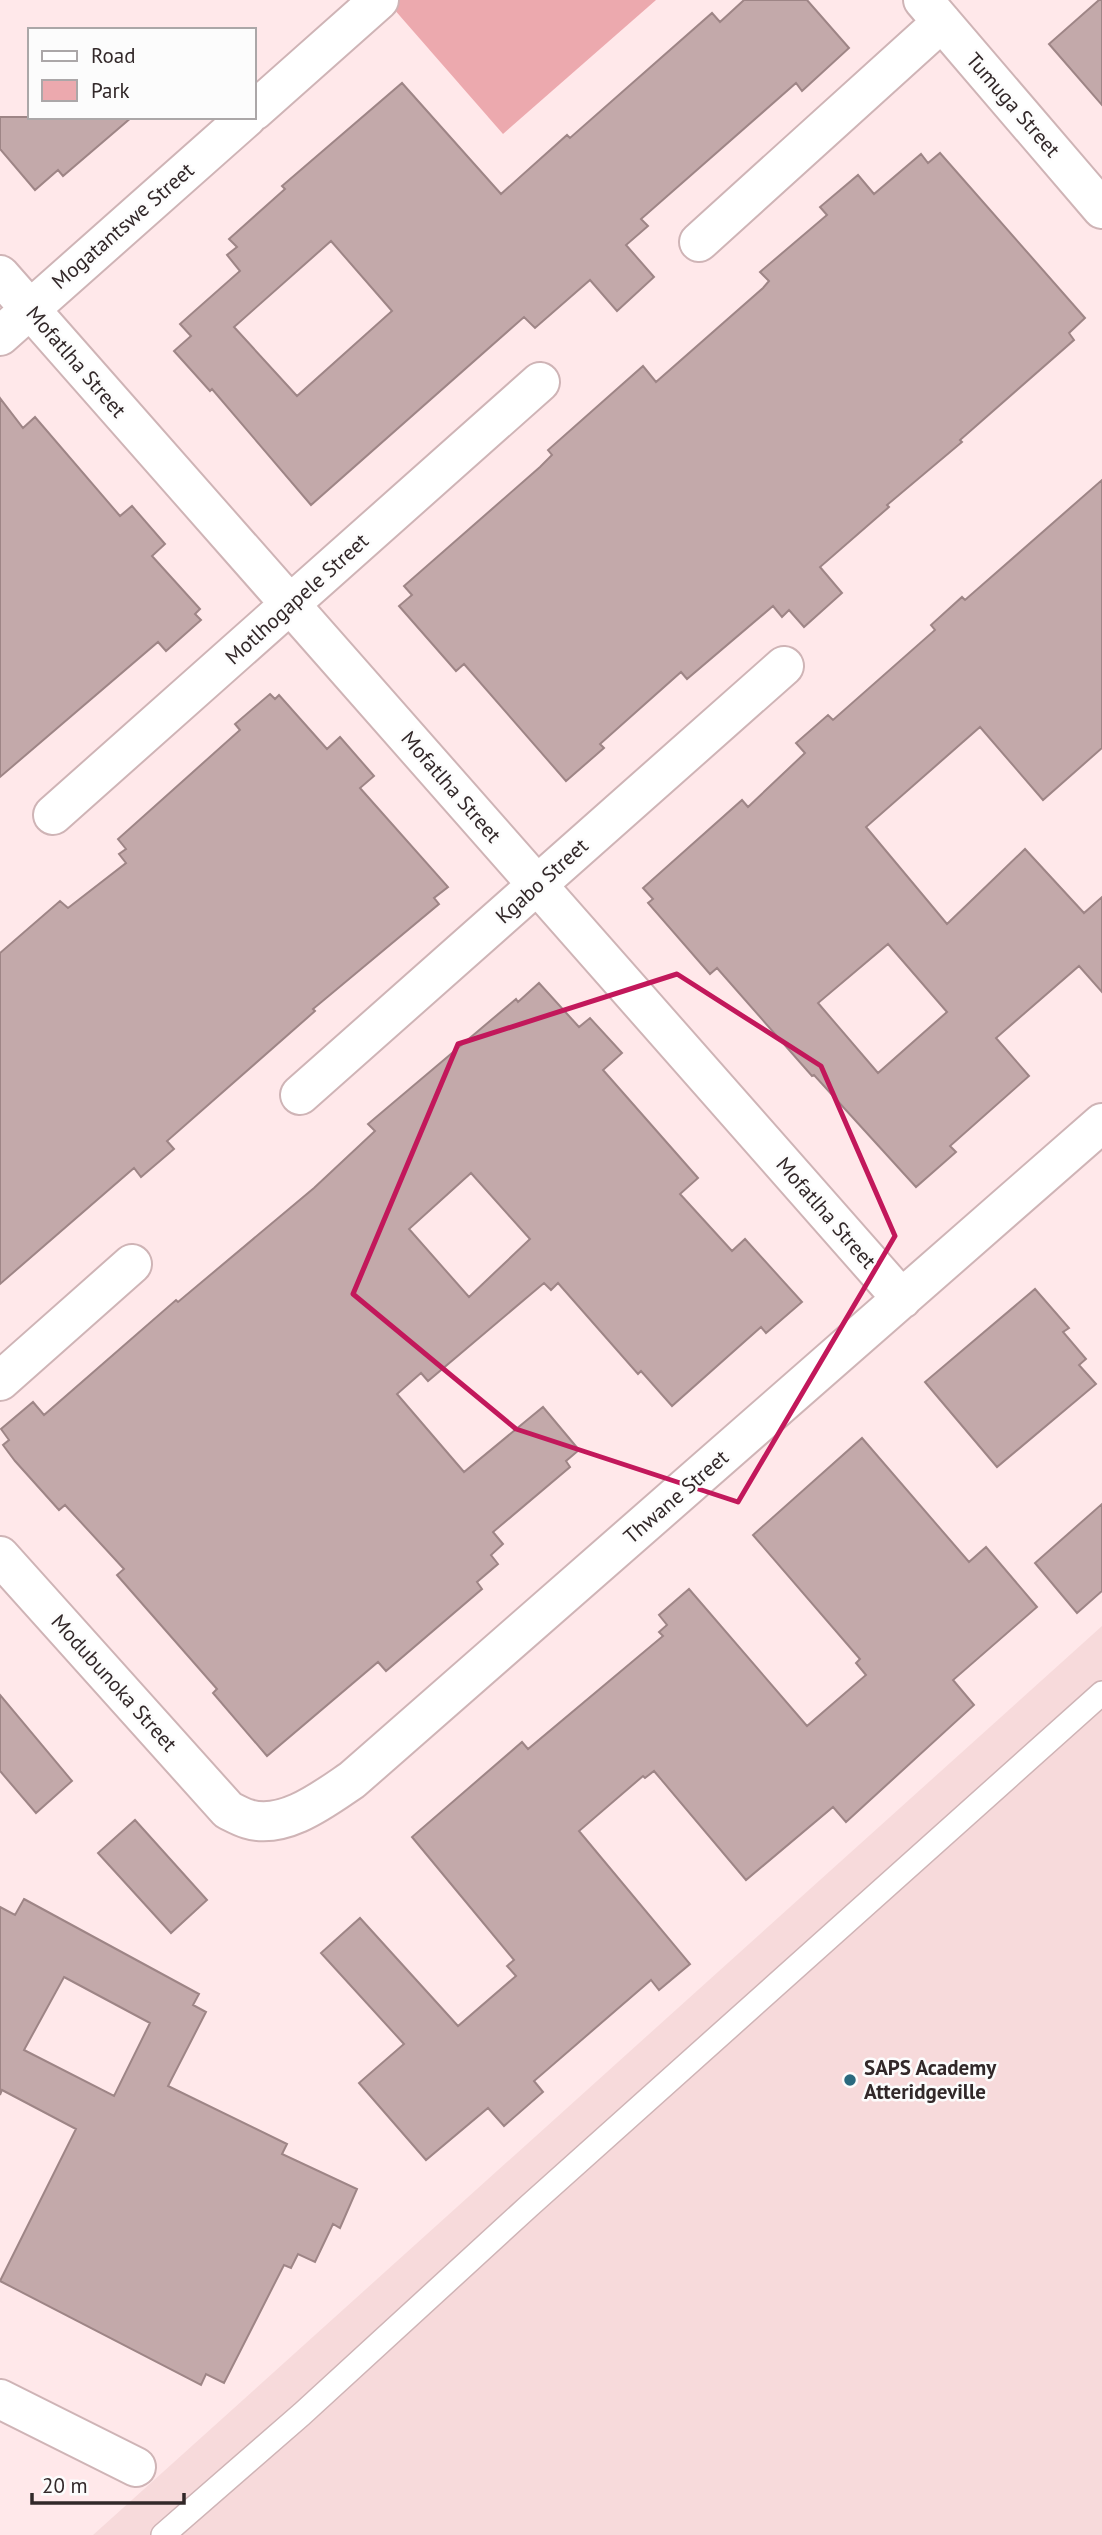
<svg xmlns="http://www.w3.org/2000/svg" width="1102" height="2535" viewBox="0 0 1102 2535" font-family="'PT Sans',sans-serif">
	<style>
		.built { fill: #f7dadb }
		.green { fill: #eca9ae }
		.building { fill: #c3a9aa; stroke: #9e8586; stroke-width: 2; fill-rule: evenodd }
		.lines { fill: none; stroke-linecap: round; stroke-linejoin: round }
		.service-casing { stroke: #cfb4b6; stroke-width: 26 }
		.minor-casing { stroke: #cfb4b6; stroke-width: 42 }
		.service { stroke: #fff; stroke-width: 23 }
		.minor { stroke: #fff; stroke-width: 38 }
		.marked { fill: none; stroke: #c2185b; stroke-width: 5; stroke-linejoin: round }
		.poi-dot { fill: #2a697e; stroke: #fcfcfc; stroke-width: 2.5 }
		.labels { text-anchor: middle; stroke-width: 5; stroke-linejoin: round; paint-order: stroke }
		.street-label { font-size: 21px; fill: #322829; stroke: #fcfcfc }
		.poi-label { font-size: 21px; font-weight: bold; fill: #322829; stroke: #fcfcfc; text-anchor: start }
	</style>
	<rect width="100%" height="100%" fill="#ffe8ea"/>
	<!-- built -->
	<path class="built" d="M1102 1626V2535H93Z"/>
	<!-- green -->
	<path class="green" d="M386 0H656L503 134Z"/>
	<!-- building -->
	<path class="building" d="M744 0H807L849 48 802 91 796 83 641 219 648 226 626 245 654 277 617 311 590 280 535 328 524 317 311 505 212 389 210 391 174 351 191 336 180 324 240 271 227 255 237 247 229 239 285 189 282 186 402 83 501 194 567 135 570 138 712 13 720 22ZM331 241 392 311 297 396 234 327Z
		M1099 0H1102V105L1049 44Z
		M0 117H132L63 176 58 170 35 190 0 149Z
		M940 153 1085 318 1069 333 1074 340 960 440 962 442 887 505 889 507 820 567 842 593 804 627 789 610 782 617 773 606 687 679 681 672 600 744 604 748 566 781 464 664 456 671 399 606 412 595 404 586 540 467 552 455 548 450 643 366 656 382 763 288 769 281 760 272 827 215 820 207 858 175 874 194 921 154 928 163Z
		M0 398 23 428 35 417 120 516 132 506 165 544 152 556 200 609 195 614 201 620 166 651 158 642 0 777Z
		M1102 480V748L1043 800 980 727 866 827 947 924 1025 849 1084 913 1102 897V992L1079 966 996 1038 1029 1076 950 1146 956 1152 916 1187 814 1075 812 1076 717 968 710 974 648 903 653 899 643 888 742 800 748 807 805 753 796 743 828 715 833 720 935 630 931 625 962 597 965 600ZM888 944 947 1012 878 1073 818 1003Z
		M270 694 275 699 279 695 327 749 340 737 374 776 360 788 448 887 434 898 439 904 313 1009 315 1011 167 1141 174 1149 141 1177 134 1168 0 1284V953L60 901 68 908 126 863 119 854 126 849 118 839 240 730 235 724Z
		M539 983 579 1027 590 1018 622 1053 603 1070 698 1178 680 1194 732 1251 745 1239 802 1302 766 1333 761 1327 672 1406 641 1371 638 1374 558 1283 551 1290 544 1283 428 1381 421 1373 397 1394 464 1472 543 1407 579 1450 566 1461 570 1467 493 1532 503 1544 491 1555 498 1564 477 1582 482 1589 386 1671 378 1662 267 1756 213 1693 217 1689 117 1575 124 1569 65 1505 59 1510 15 1461 3 1445 9 1440 1 1429 33 1402 44 1415 176 1300 178 1302 314 1188 375 1131 368 1124 516 999 518 1002ZM471 1173 530 1239 469 1297 409 1229Z
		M1035 1289 1069 1328 1063 1332 1086 1359 1079 1365 1096 1384 997 1467 925 1382Z
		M862 1438 969 1562 986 1547 1037 1607 953 1680 974 1705 846 1822 833 1807 746 1880 654 1771 645 1778 643 1776 579 1831 690 1964 659 1990 651 1980 534 2081 543 2092 504 2126 488 2108 426 2160 359 2083 404 2044 321 1953 360 1918 458 2026 516 1976 507 1966 514 1960 412 1837 522 1742 528 1749 663 1636 659 1632 667 1625 659 1615 689 1589 807 1726 866 1675 856 1663 860 1659 753 1535Z
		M1102 1504V1591L1077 1613 1035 1563Z
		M0 1695 72 1781 36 1813 0 1771Z
		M135 1820 207 1900 171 1933 98 1853Z
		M24 1899 199 1994 193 2005 206 2012 168 2086 287 2144 282 2154 357 2189 340 2228 333 2224 315 2262 298 2254 291 2268 284 2265 224 2383 206 2374 201 2385 0 2281 76 2129 2 2090 0 2095V1907L15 1915ZM64 1977 150 2023 114 2096 24 2050Z"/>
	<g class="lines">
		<defs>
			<path id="service" d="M163 2535 302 2414 529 2206 1102 1693"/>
			<path id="minor" d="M923 0 1102 209
				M254 111 379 0
				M699 242 942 22
				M0 275 902 1299
				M0 336 247 117
				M53 815 540 382
				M300 1095 784 666
				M0 1381 132 1264
				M0 1556 228 1810C234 1813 241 1817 248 1819 284 1830 324 1799 352 1780L1102 1123
				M0 2399 136 2467"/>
		</defs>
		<!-- service casing -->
		<use href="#service" class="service-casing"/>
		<!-- minor casing -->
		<use href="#minor" class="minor-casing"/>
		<!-- service -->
		<use href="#service" class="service"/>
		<!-- minor -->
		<use href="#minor" class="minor"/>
	</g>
	<!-- marked area -->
	<path class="marked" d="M677 974 821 1066 895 1236 738 1502 516 1429 353 1294 458 1044Z"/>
	<!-- markers -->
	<circle class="poi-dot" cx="850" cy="2080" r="7"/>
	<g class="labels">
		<!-- street labels -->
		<g class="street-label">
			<text transform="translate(1013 105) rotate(49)" y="7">Tumuga Street</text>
			<text transform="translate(123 226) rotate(-41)" y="7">Mogatantswe Street</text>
			<text transform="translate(76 362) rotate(49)" y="7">Mofatlha Street</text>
			<text transform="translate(297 599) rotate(-42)" y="7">Motlhogapele Street</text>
			<text transform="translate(451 787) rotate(49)" y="7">Mofatlha Street</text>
			<text transform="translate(542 881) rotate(-42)" y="7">Kgabo Street</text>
			<text transform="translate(826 1213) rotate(49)" y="7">Mofatlha Street</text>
			<text transform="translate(676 1497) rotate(-41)" y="7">Thwane Street</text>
			<text transform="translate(114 1683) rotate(48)" y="7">Modubunoka Street</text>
		</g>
		<!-- poi labels -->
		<g class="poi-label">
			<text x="864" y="2075">SAPS Academy<tspan x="864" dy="24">Atteridgeville</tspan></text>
		</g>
	</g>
	<!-- legend -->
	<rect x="28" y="28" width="228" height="91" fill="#fcfcfc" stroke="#aba7a8" stroke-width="2"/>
	<rect x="42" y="51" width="35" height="10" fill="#ffffff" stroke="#aba7a8" stroke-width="2"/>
	<text x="91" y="63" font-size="21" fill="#322829">Road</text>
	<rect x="42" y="80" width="35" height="21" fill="#eca9ae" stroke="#aba7a8" stroke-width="2"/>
	<text x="91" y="98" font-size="21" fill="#322829">Park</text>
	<!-- scale -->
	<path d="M32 2493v10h152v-10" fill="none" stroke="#322829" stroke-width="3.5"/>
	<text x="42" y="2493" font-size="21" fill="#322829" stroke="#fcfcfc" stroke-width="5" paint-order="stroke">20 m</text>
</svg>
